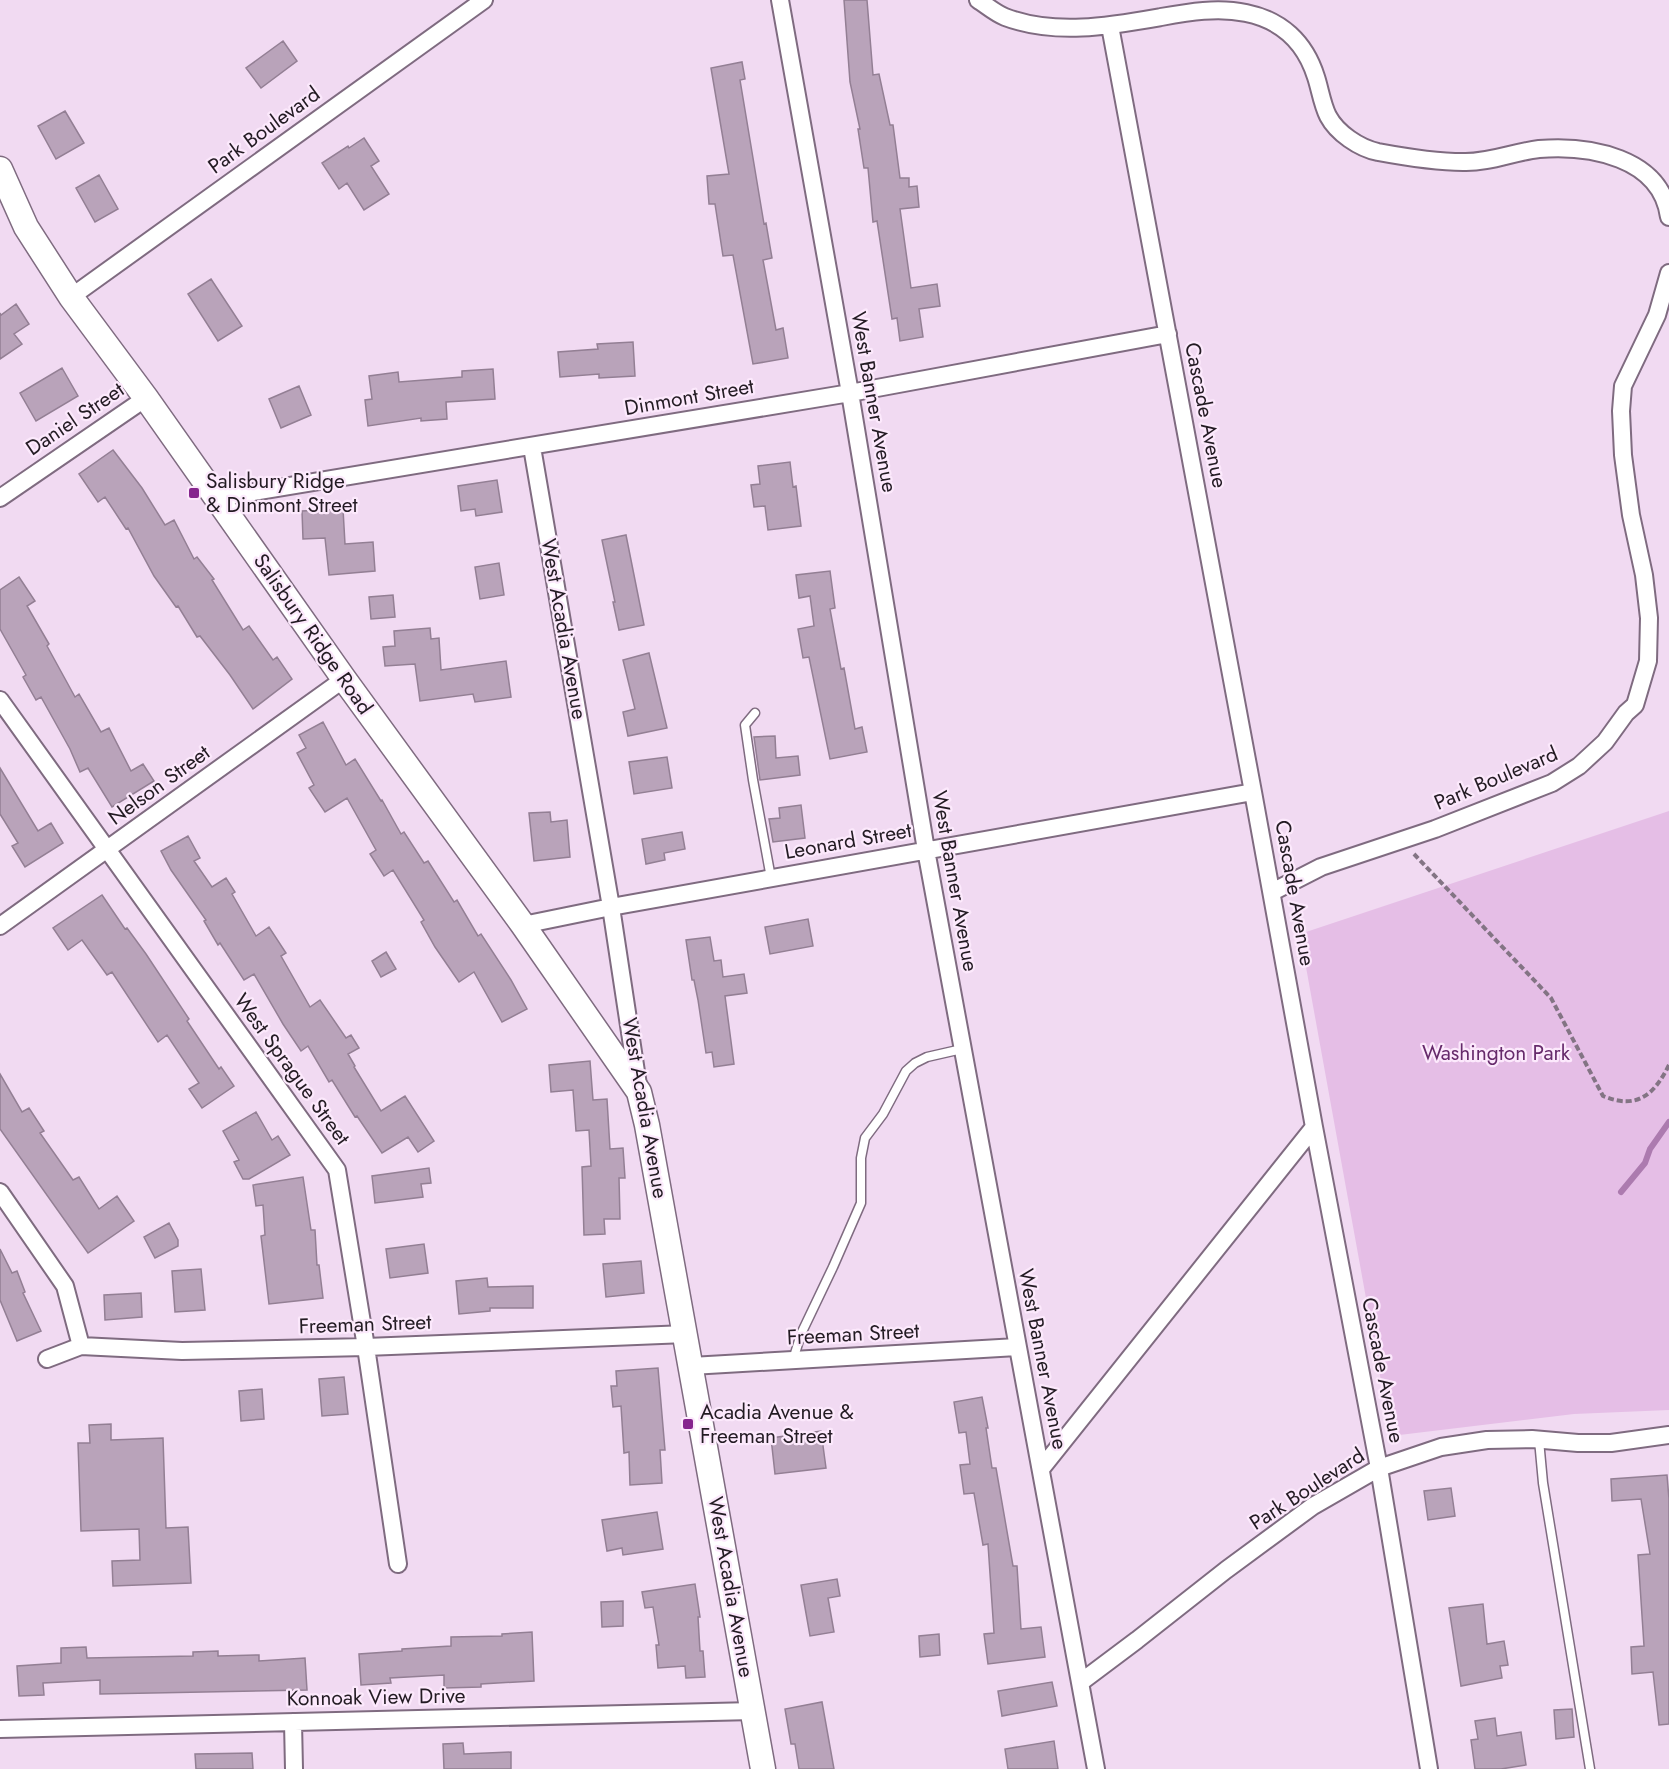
<svg xmlns="http://www.w3.org/2000/svg" width="1669" height="1769" viewBox="0 0 1669 1769" font-family="Jost,sans-serif">
	<style>
		.green { fill: #e5bee6 }
		.lines { fill: none; stroke-linecap: round; stroke-linejoin: round }
		.stream { stroke: #ac7baf; stroke-width: 6 }
		.building { fill: #b9a3ba; stroke: #937f94; stroke-width: 1.5 }
		.lane-casing { stroke: #7f6b80; stroke-width: 11 }
		.street-casing { stroke: #7f6b80; stroke-width: 20 }
		.secondary-casing { stroke: #7f6b80; stroke-width: 27 }
		.path { stroke: #837484; stroke-width: 4; stroke-dasharray: 6 3; stroke-linecap: butt }
		.lane { stroke: #fff; stroke-width: 8 }
		.street { stroke: #fff; stroke-width: 16 }
		.secondary { stroke: #fff; stroke-width: 24 }
		.poi-dot { fill: #86258e; stroke: #fce9fc; stroke-width: 2 }
		.labels { text-anchor: middle; stroke-width: 4.5; stroke-linejoin: round; paint-order: stroke }
		.street-label { font-size: 21px; fill: #231b23; stroke: #fce9fc }
		.poi-label { font-size: 21px; fill: #231b23; stroke: #fce9fc; text-anchor: start }
		.park-label { font-size: 21px; fill: #662a6b; stroke: #fce9fc }
	</style>
	<rect width="100%" height="100%" fill="#f1daf2"/>
	<!-- green -->
	<path class="green" d="M1669 811V1410L1574 1414 1391 1436 1300 934Z"/>
	<g class="lines">
		<!-- stream -->
		<path class="stream" d="M1621 1192 1645 1163 1650 1149 1669 1122"/>
	</g>
	<!-- building -->
	<path class="building" d="M844 0H867L873 75 879 74 890 125H893L900 178H909V187L917 186 919 207 900 209 911 288 937 284 940 306 919 309 923 337 900 341 897 318 892 319 877 221 873 222 868 168H864L858 129H860L850 82Z
		M283 41 297 61 261 88 246 68Z
		M742 62 745 79 740 80 764 224 766 223 772 258 763 260 776 330 783 328 788 358 753 364 733 255 723 256 715 204H709L707 176 729 174 711 68Z
		M65 111 84 143 56 159 38 126Z
		M364 138 379 161 371 166 389 194 364 210 347 183 339 189 322 163 348 146 349 148Z
		M99 175 118 209 95 222 76 188Z
		M211 279 242 326 218 341 188 294Z
		M16 304 29 324 14 334 22 344 0 359V313L1 315Z
		M633 342 635 376 599 378V374L560 377 558 352 598 349 597 344Z
		M62 368 78 396 36 421 20 393Z
		M493 369 495 399 446 402 447 419 421 421V418L368 426 365 400 372 399 369 376 398 372 399 382 462 377V371Z
		M299 386 311 415 281 428 269 399Z
		M113 450 142 488 165 525 174 520 194 559 197 557 214 579 212 580 243 630 249 626 273 660 277 657 292 679 253 709 230 675 200 636 197 637 178 606 176 607 154 576 128 528 126 529 105 497 98 502 79 474Z
		M790 462 793 487 796 486 801 526 768 530 765 506 754 507 751 485 760 484 758 466Z
		M497 480 502 512 476 516 475 509 461 511 458 486Z
		M343 509 345 544 373 542 375 571 329 575 325 538 303 539 302 511Z
		M626 535 644 625 619 630 613 602H615L602 540Z
		M499 563 504 595 480 599 475 567Z
		M830 571 835 608 830 609 841 669 844 668 855 729 862 727 867 752 830 759 809 657 803 658 798 629 814 626 810 596 799 598 796 575Z
		M19 577 35 601 27 606 49 644 47 646 75 697 79 694 101 732 109 728 131 771 143 764 154 781 112 807 88 768 80 772 70 749 41 697 36 700 23 677 26 675 0 629V590Z
		M393 595 395 617 371 619 369 597Z
		M430 628 431 639 439 638 441 670 506 661 511 697 475 702 473 694 420 701 415 664 385 666 383 647 395 646 394 631Z
		M649 653 667 728 628 736 623 712 635 709 623 660Z
		M323 722 346 765 355 759 381 801 382 800 401 834 404 832 424 863 428 861 454 902 457 900 478 936 481 934 511 980 527 1009 502 1022 474 972 459 982 435 947 421 922 424 920 393 870 384 876 370 854 376 850 347 798 325 812 309 788 314 785 297 753 306 748 299 735Z
		M775 736 776 758 798 756 800 775 760 780 754 737Z
		M667 757 672 788 634 794 629 762Z
		M0 768 38 831 51 823 63 843 25 867 12 846 18 843 0 814Z
		M801 805 805 838 773 842 769 819 780 818 779 808Z
		M550 812 551 822 567 820 570 857 534 861 529 813Z
		M682 832 685 849 664 853 665 860 646 864 642 839Z
		M188 836 200 858 194 861 212 887 226 878 235 892 232 894 256 936 269 927 286 953 281 956 310 1007 320 1000 346 1038 351 1035 359 1048 348 1054 355 1066 354 1067 381 1111 405 1096 434 1141 418 1152 408 1137 382 1153 357 1116 355 1117 332 1080 329 1082 308 1046 301 1051 283 1024 254 974 244 980 220 943 218 945 204 921 206 920 171 870 161 851Z
		M102 895 125 929 127 928 146 954 189 1019 187 1021 219 1069 221 1067 234 1086 202 1108 189 1089 199 1083 167 1035 158 1042 112 972 107 975 82 940 68 950 53 928Z
		M808 919 813 946 770 954 765 927Z
		M710 937 714 961 721 960 723 977 744 974 747 993 725 996 734 1064 714 1067 712 1052 706 1053 698 1000 694 980H692L686 940Z
		M386 952 396 969 381 977 372 961Z
		M590 1061 593 1100 607 1099 610 1149 623 1148 625 1178H619L620 1219H604L605 1234 584 1235 582 1167 591 1166 589 1130 576 1131 573 1090 551 1092 549 1065Z
		M0 1074 22 1112 29 1108 44 1131 40 1133 73 1180 79 1177 99 1209 117 1196 134 1221 88 1253 0 1129Z
		M256 1112 272 1140 278 1136 290 1155 249 1179H243L234 1162 239 1160 223 1131Z
		M429 1168 431 1183 421 1184 423 1197 375 1203 372 1176Z
		M303 1177 311 1230H315L317 1265H319L323 1298 269 1304 261 1236 265 1235 263 1205 256 1206 253 1185Z
		M169 1223 178 1240V1246L155 1258 144 1237Z
		M424 1244 428 1273 390 1278 386 1249Z
		M0 1249 12 1273 17 1271 25 1292 23 1293 41 1331 17 1341 0 1300Z
		M641 1261 644 1293 606 1297 603 1264Z
		M201 1269 205 1310 175 1312 172 1271Z
		M487 1278 488 1287 533 1286V1308H490V1311L459 1314 456 1281Z
		M141 1293 142 1317 105 1320 104 1295Z
		M658 1368 665 1450H660L662 1483 630 1485 629 1452 624 1453 621 1406 613 1407 611 1386H617L616 1371Z
		M344 1377 348 1414 322 1416 319 1379Z
		M262 1389 264 1419 241 1421 239 1391Z
		M982 1397 988 1428H986L992 1468H996L1013 1566H1017L1021 1629 1041 1627 1045 1657 988 1664 984 1634 994 1633 988 1544 983 1545 974 1493 964 1494 960 1465 970 1464 966 1432 959 1433 954 1402Z
		M111 1424V1440L163 1438 166 1528 188 1527 191 1583 113 1586 112 1561 140 1560 139 1529 81 1531 78 1443H90L89 1425Z
		M821 1431 826 1468 775 1474 771 1438Z
		M1667 1475 1669 1499V1724L1659 1725 1653 1672 1632 1674 1631 1647 1644 1646 1638 1555 1650 1554 1641 1499 1612 1501 1611 1479Z
		M1451 1488 1455 1516 1428 1520 1424 1491Z
		M657 1512 663 1549 623 1555 622 1548 607 1551 602 1520Z
		M837 1579 840 1596 828 1598 834 1632 810 1636 801 1585Z
		M695 1584 700 1617H698L700 1651H703L705 1677 686 1678 685 1666 658 1668 656 1645H659L653 1607 645 1608 642 1592Z
		M623 1601V1626L602 1627 601 1602Z
		M1483 1604 1487 1644 1504 1641 1508 1665 1500 1666 1502 1678 1461 1686 1449 1608Z
		M532 1632 534 1681 481 1684V1687L444 1688V1675L390 1678 391 1683 361 1685 359 1654 402 1651V1649L451 1646V1637L502 1636V1634Z
		M939 1634 940 1655 920 1657 919 1636Z
		M86 1647 87 1658 193 1656V1652L218 1651V1656L259 1655V1661L305 1658 307 1690 100 1694V1680L43 1683 44 1695 19 1696 17 1666 61 1663V1648Z
		M1052 1682 1057 1706 1002 1716 998 1691Z
		M822 1702 834 1769H799L795 1744H791L785 1709Z
		M1572 1709 1574 1737 1556 1739 1554 1710Z
		M1495 1718 1497 1736 1521 1732 1526 1765 1501 1769H1475L1471 1740 1478 1739 1475 1721Z
		M1054 1741 1058 1769H1008L1005 1749Z
		M463 1743 464 1754 511 1752V1769H444L443 1744Z
		M252 1753 253 1769H196L195 1754Z"/>
	<g class="lines">
		<defs>
			<path id="lane" d="M755 713 745 725 753 780 771 878
				M793 1360 801 1334 833 1267 861 1203V1158L865 1138 883 1114 906 1071 915 1063 927 1057 962 1049
				M1539 1440 1543 1483 1590 1769"/>
			<path id="street" d="M780 0 850 393 926 850 1096 1769
				M978 0C986 5 995 13 1005 17 1055 36 1110 26 1161 17 1189 12 1218 7 1246 13 1281 20 1305 42 1316 77 1320 89 1322 104 1328 116 1337 133 1359 148 1378 152 1405 157 1436 162 1463 162 1489 163 1513 152 1539 149 1589 145 1661 157 1669 217
				M1110 26 1253 792 1314 1127 1379 1468 1429 1769
				M71 297 484 0
				M532 447 611 907 638 1085
				M0 498 146 398
				M217 498 850 393 1168 334
				M0 700 337 1170 366 1347 398 1564
				M1272 892 1321 867 1435 829 1552 783 1579 766 1605 742 1626 713 1635 705 1648 661 1649 618 1644 575 1631 515 1623 455 1621 411 1623 386 1657 315 1669 273
				M523 925 611 907 1253 792
				M0 926 344 679
				M0 1192 65 1286 81 1346
				M47 1359 81 1346 182 1351 366 1347 686 1334
				M691 1366 1017 1347
				M1041 1469 1314 1127
				M1081 1682 1137 1640 1226 1570 1313 1506 1379 1468 1441 1447 1487 1440 1532 1439 1578 1443H1611L1669 1435
				M293 1722 294 1769
				M0 1729 754 1711"/>
			<path id="secondary" d="M0 169 26 227 71 297 146 398 344 679 523 925 639 1092 647 1125 763 1769"/>
		</defs>
		<!-- lane casing -->
		<use href="#lane" class="lane-casing"/>
		<!-- street casing -->
		<use href="#street" class="street-casing"/>
		<!-- secondary casing -->
		<use href="#secondary" class="secondary-casing"/>
		<!-- path -->
		<path class="path" d="M1414 854 1551 998 1603 1096C1637 1110 1654 1095 1669 1065"/>
		<!-- lane -->
		<use href="#lane" class="lane"/>
		<!-- street -->
		<use href="#street" class="street"/>
		<!-- secondary -->
		<use href="#secondary" class="secondary"/>
	</g>
	<!-- markers -->
	<g class="poi-dot">
		<rect x="188" y="487" width="12" height="12" rx="3"/>
		<rect x="682" y="1418" width="12" height="12" rx="3"/>
	</g>
	<g class="labels">
		<!-- street labels -->
		<g class="street-label">
			<text transform="translate(264 130) rotate(-36)" y="7">Park Boulevard</text>
			<text transform="translate(689 397) rotate(-10)" y="7">Dinmont Street</text>
			<text transform="translate(874 402) rotate(80)" y="7">West Banner Avenue</text>
			<text transform="translate(1206 415) rotate(79)" y="7">Cascade Avenue</text>
			<text transform="translate(75 419) rotate(-34)" y="7">Daniel Street</text>
			<text transform="translate(564 629) rotate(80)" y="7">West Acadia Avenue</text>
			<text transform="translate(313 634) rotate(55)" y="7">Salisbury Ridge Road</text>
			<text transform="translate(1496 778) rotate(-23)" y="7">Park Boulevard</text>
			<text transform="translate(159 785) rotate(-36)" y="7">Nelson Street</text>
			<text transform="translate(848 841) rotate(-10)" y="7">Leonard Street</text>
			<text transform="translate(955 881) rotate(80)" y="7">West Banner Avenue</text>
			<text transform="translate(1295 893) rotate(80)" y="7">Cascade Avenue</text>
			<text transform="translate(292 1069) rotate(54)" y="7">West Sprague Street</text>
			<text transform="translate(645 1108) rotate(80)" y="7">West Acadia Avenue</text>
			<text transform="translate(365 1324) rotate(-2)" y="7">Freeman Street</text>
			<text transform="translate(853 1334) rotate(-3)" y="7">Freeman Street</text>
			<text transform="translate(1043 1359) rotate(79)" y="7">West Banner Avenue</text>
			<text transform="translate(1383 1370) rotate(79)" y="7">Cascade Avenue</text>
			<text transform="translate(1307 1489) rotate(-33)" y="7">Park Boulevard</text>
			<text transform="translate(731 1587) rotate(80)" y="7">West Acadia Avenue</text>
			<text transform="translate(376 1697) rotate(-1)" y="7">Konnoak View Drive</text>
		</g>
		<!-- poi labels -->
		<g class="poi-label">
			<text x="206" y="488">Salisbury Ridge<tspan x="206" dy="24">&amp; Dinmont Street</tspan></text>
			<text x="700" y="1419">Acadia Avenue &amp;<tspan x="700" dy="24">Freeman Street</tspan></text>
		</g>
		<!-- park labels -->
		<g class="park-label">
			<text x="1496" y="1060">Washington Park</text>
		</g>
	</g>
</svg>
